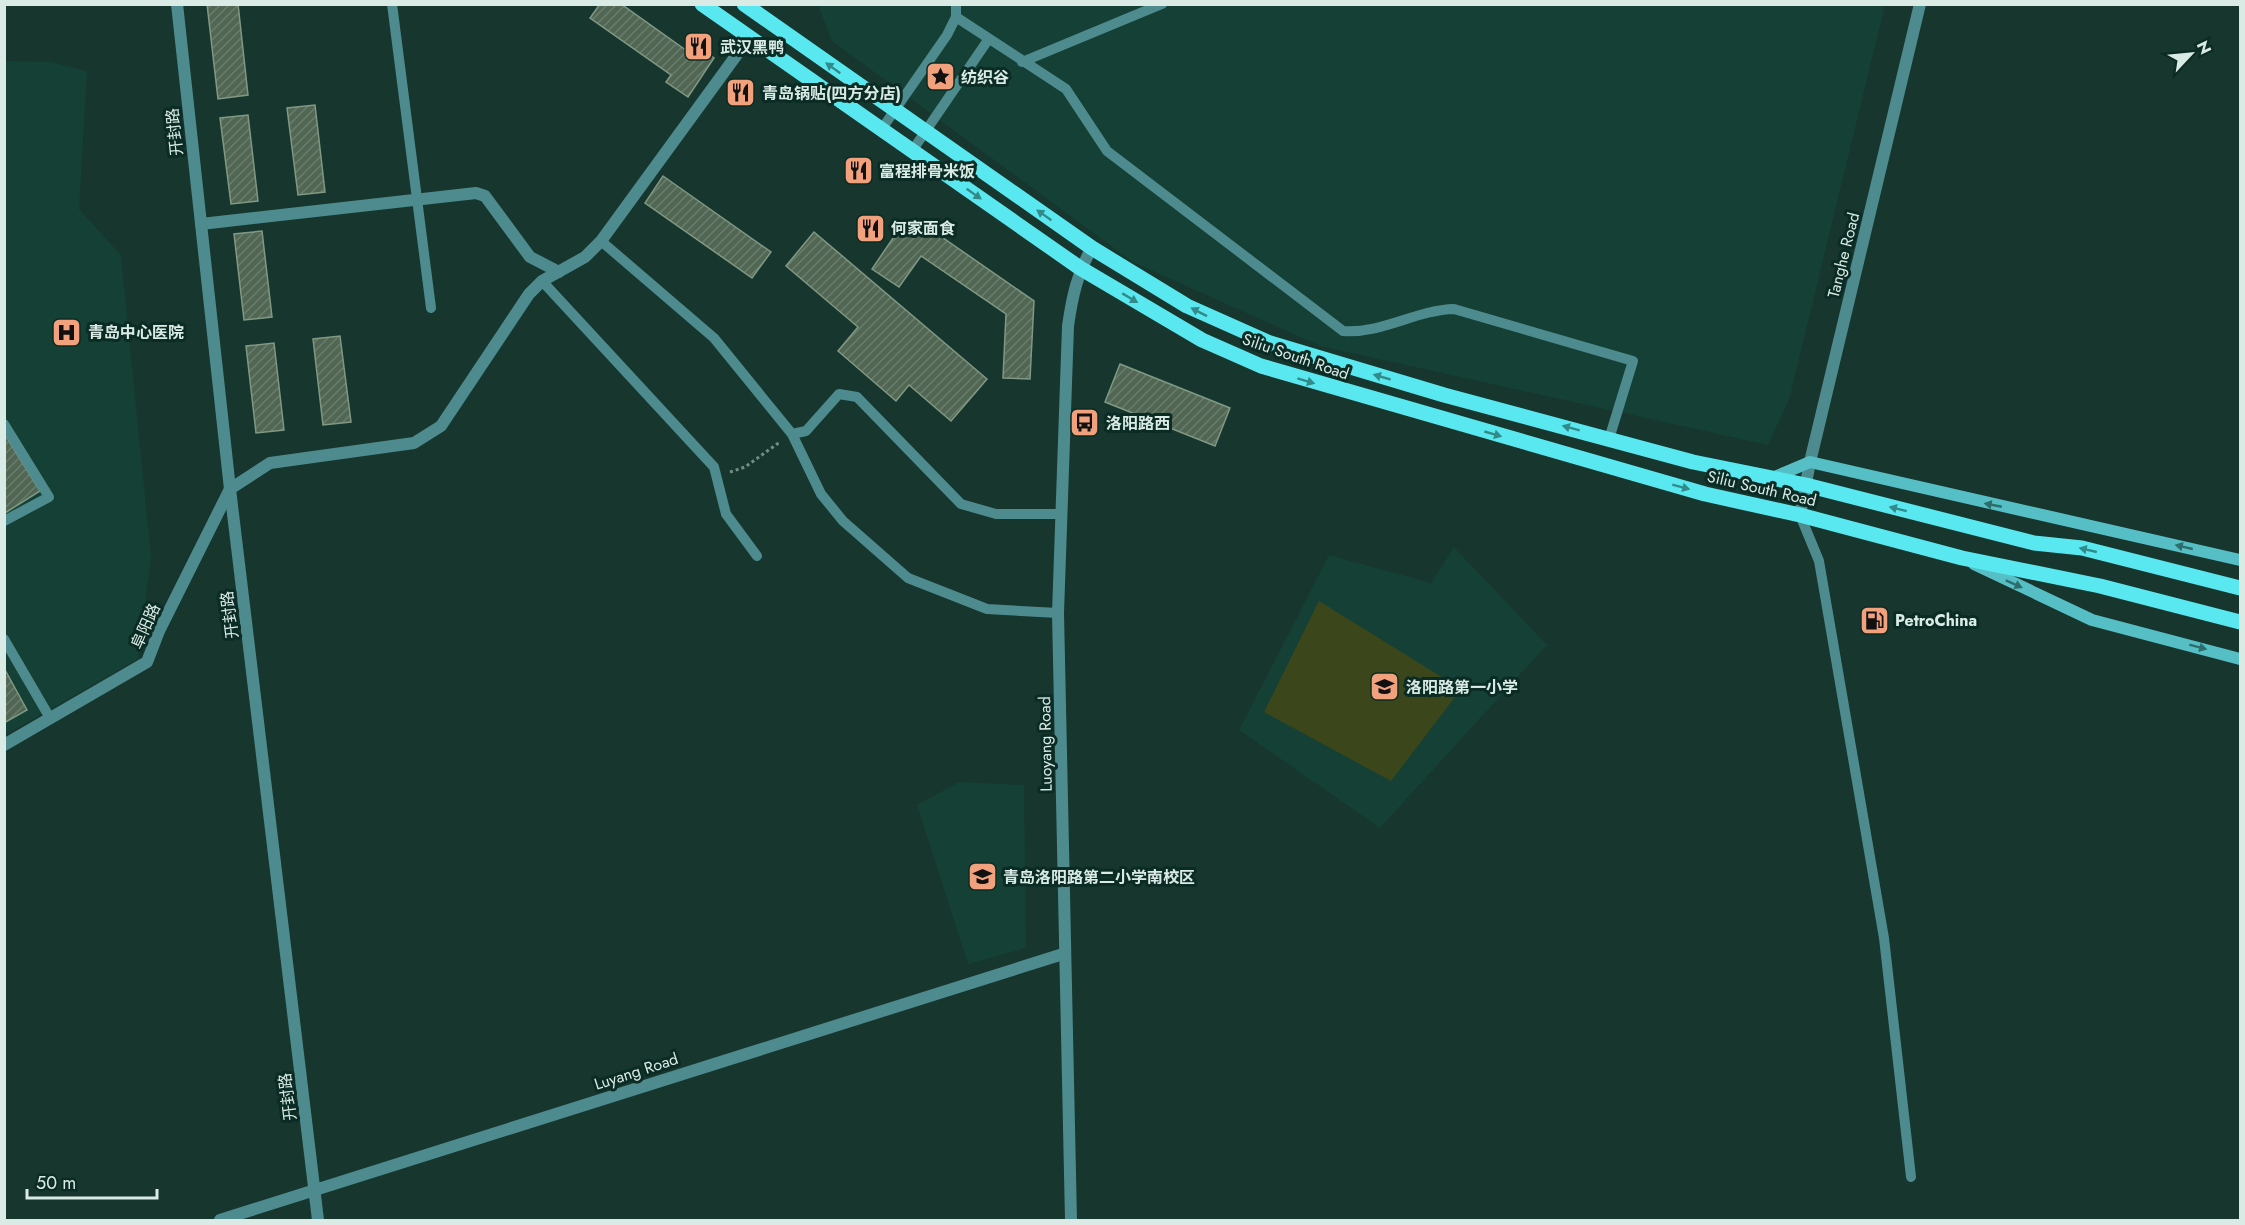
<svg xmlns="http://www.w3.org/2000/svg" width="2245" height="1225" viewBox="0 0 2245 1225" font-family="Jost,'Noto Sans SC',sans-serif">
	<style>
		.built { fill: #154035 }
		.green { fill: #3b471a }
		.building { fill: url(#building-hatch); stroke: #819984; stroke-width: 1.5 }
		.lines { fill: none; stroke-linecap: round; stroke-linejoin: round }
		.path { stroke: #748d86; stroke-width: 3; stroke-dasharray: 3 3; stroke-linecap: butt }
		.service { stroke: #4e8b8e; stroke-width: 10 }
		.minor { stroke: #4e8b8e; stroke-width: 12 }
		.tertiary { stroke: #4e8b8e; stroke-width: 12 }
		.secondary { stroke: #56bfc5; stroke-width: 12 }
		.primary { stroke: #59e8ef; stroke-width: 15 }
		.oneway { fill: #328a8a }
		.oneway2 { fill: #2d6e6c }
		.labels { text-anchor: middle; stroke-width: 6; stroke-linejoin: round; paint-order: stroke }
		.poi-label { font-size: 16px; font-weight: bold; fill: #daebe6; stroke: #0b2c24; text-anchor: start }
		.street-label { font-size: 16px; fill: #daebe6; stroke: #0b2c24 }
	</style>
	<defs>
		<pattern id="building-hatch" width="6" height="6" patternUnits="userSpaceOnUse" patternTransform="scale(1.5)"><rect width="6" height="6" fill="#516754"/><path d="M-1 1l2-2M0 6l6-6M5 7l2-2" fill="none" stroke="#697d6d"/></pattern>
	</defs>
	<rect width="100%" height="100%" fill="#16362e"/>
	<!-- built -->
	<path class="built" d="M818 5H1885L1789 400 1768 445 1320 346 1133 262 832 41Z
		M5 61 51 62 87 71 79 209 121 255 151 557 138 659 5 735Z
		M1454 547 1547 645 1380 828 1239 730 1329 555 1431 583Z
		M959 782 1024 785 1026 948 968 964 917 805Z"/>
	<!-- green -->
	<path class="green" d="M1319 601 1461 689 1391 781 1264 712Z"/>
	<!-- building -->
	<path class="building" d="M207 4H238L248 95 218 99Z
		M600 4H621L690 53 693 44 714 58 688 97 666 82 671 75 590 18Z
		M315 105 325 192 298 195 287 108Z
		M248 115 258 201 231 204 220 118Z
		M663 176 771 252 752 278 645 203Z
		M904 222 918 231 923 224 1034 301 1030 379 1003 378 1006 314 921 256 899 287 872 269Z
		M262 231 272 317 244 320 234 234Z
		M814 232 987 379 951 421 909 385 896 401 838 351 858 327 786 266Z
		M340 336 351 422 323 425 313 339Z
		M274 343 284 430 256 433 246 346Z
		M1120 364 1230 408 1215 446 1105 402Z
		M4 433 40 491 5 513 4 512Z
		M4 668 27 710 4 723Z"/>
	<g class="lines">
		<!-- path -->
		<path class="path" d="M730 472 745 467 780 442"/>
		<!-- service -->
		<path class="service" d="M392 4 431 308
			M956 4V17L1066 89 1107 151 1343 331C1381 334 1416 310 1454 309L1633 361 1609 439
			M1022 62 1162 4
			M881 130 947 35 956 17
			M912 151 988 40
			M601 241 714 338 792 434 821 494 843 521 908 578 987 609 1058 613
			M542 281 714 467 726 514 757 556
			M4 424 49 497 4 521
			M792 434 806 431 839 394 857 397 961 504 996 514H1062
			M1800 515 1819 561 1884 938 1911 1177
			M4 639 50 718"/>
		<!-- minor -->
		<path class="minor" d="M201 224 476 193 485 196 530 257 559 272
			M4 745 147 662 159 631 230 489 270 463 414 443 441 426 529 294 542 281 585 257 601 241 749 38"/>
		<!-- tertiary -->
		<path class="tertiary" d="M177 4 230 489 318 1220
			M1800 515 1810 462 1920 4
			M220 1220 1063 954
			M1071 1220 1058 613 1068 326C1072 298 1077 273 1092 248"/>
		<!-- secondary -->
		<path class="secondary" d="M1770 479 1810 462 2240 560
			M1974 564 2092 620 2240 659"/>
		<!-- primary -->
		<path class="primary" d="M702 4 1080 268 1202 340 1261 366 1705 494 1800 515 1962 558 2100 586 2240 622
			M744 4 1092 248 1187 306 1270 343 1444 395 1693 462 1806 485 2034 543 2082 548 2240 588"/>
	</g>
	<!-- one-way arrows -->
	<defs><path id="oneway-solid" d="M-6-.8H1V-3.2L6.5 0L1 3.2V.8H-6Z" transform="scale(1.5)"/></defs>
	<g class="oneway">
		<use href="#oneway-solid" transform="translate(833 68) rotate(-144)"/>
		<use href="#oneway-solid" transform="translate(974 194) rotate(35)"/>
		<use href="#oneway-solid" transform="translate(1044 215) rotate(-145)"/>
		<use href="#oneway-solid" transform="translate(1130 298) rotate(31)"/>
		<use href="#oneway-solid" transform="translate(1199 312) rotate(-153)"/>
		<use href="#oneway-solid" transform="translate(1382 377) rotate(-164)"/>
		<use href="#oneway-solid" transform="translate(1306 381) rotate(17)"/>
		<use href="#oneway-solid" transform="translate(1571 428) rotate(-165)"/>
		<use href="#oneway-solid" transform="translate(1493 434) rotate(16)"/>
		<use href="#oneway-solid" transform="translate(1681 487) rotate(15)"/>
		<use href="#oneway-solid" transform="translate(1898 509) rotate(-166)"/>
		<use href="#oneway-solid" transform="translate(2088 550) rotate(-167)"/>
	</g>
	<g class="oneway2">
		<use href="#oneway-solid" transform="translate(1993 505) rotate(-169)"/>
		<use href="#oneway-solid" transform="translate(2184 547) rotate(-167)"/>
		<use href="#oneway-solid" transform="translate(2014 584) rotate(24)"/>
		<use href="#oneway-solid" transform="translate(2198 647) rotate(15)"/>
	</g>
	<!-- icons -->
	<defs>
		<symbol id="restaurant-square" viewBox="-11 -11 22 22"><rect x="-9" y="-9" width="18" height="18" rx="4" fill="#f1a17c" stroke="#0b2c24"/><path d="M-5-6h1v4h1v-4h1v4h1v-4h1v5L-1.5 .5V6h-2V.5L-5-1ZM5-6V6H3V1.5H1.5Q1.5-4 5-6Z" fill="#111"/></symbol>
		<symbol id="sight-square" viewBox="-11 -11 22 22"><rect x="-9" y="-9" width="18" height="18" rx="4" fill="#f1a17c" stroke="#0b2c24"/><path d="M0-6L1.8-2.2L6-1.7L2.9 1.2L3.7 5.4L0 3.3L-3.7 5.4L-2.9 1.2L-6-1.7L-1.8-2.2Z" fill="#111"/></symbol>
		<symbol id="hospital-square" viewBox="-11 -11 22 22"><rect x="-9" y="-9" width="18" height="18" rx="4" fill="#f1a17c" stroke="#0b2c24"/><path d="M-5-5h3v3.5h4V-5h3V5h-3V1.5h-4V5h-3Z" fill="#111"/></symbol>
		<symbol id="bus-square" viewBox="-11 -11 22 22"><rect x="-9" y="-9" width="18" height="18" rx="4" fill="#f1a17c" stroke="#0b2c24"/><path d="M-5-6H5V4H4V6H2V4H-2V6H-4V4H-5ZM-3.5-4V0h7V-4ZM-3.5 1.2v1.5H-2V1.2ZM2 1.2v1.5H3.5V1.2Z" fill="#111"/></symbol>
		<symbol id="fuel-square" viewBox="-11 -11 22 22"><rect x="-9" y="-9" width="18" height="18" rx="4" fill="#f1a17c" stroke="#0b2c24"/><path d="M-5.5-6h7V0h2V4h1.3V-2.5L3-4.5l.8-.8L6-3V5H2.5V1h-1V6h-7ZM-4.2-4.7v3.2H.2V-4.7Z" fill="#111"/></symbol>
		<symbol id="school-square" viewBox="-11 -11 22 22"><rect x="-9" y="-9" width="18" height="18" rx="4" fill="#f1a17c" stroke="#0b2c24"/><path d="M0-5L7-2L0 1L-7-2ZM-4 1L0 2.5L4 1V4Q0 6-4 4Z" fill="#111"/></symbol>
	</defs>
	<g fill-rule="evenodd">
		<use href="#restaurant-square" x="682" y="30" width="33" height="33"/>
		<use href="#sight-square" x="924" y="60" width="33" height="33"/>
		<use href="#restaurant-square" x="724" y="76" width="33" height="33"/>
		<use href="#restaurant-square" x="842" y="154" width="33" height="33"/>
		<use href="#restaurant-square" x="854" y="212" width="33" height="33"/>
		<use href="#hospital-square" x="50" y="316" width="33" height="33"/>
		<use href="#bus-square" x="1068" y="406" width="33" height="33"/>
		<use href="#fuel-square" x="1858" y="604" width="33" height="33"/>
		<use href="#school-square" x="1368" y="670" width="33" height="33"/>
		<use href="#school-square" x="966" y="860" width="33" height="33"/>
	</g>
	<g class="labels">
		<!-- poi labels -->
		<g class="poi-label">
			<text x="720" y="53">武汉黑鸭</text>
			<text x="961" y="83">纺织谷</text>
			<text x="762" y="99">青岛锅贴(四方分店)</text>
			<text x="879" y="177">富程排骨米饭</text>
			<text x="891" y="234">何家面食</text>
			<text x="88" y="338">青岛中心医院</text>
			<text x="1106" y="429">洛阳路西</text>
			<text x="1895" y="626">PetroChina</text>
			<text x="1406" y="693">洛阳路第一小学</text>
			<text x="1003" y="883">青岛洛阳路第二小学南校区</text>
		</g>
		<!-- street labels -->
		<g class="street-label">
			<text transform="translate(174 132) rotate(-96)" y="6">开封路</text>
			<text transform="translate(1843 255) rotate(-76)" y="6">Tanghe Road</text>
			<text transform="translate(1296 356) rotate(19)" y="6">Siliu South Road</text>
			<text transform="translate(1762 488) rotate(13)" y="6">Siliu South Road</text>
			<text transform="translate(229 615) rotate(-97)" y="6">开封路</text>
			<text transform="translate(145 626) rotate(-66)" y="6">阜阳路</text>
			<text transform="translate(1045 744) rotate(-91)" y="6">Luoyang Road</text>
			<text transform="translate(636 1071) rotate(-18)" y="6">Luyang Road</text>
			<text transform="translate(287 1097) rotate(-97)" y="6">开封路</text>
		</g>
	</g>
	<!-- border -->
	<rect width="2245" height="1225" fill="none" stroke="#daebe6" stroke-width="12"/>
	<!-- north arrow -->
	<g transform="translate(2191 54) rotate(64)" stroke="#0b2c24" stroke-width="4.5" paint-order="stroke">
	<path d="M0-4.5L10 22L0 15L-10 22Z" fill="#daebe6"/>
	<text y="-9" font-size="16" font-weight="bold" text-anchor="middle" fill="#daebe6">N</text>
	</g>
	<!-- scale -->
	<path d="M27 1189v9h130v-9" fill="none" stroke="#daebe6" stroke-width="3"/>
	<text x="36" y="1189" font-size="18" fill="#daebe6" stroke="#0b2c24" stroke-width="4.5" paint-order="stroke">50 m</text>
</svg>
